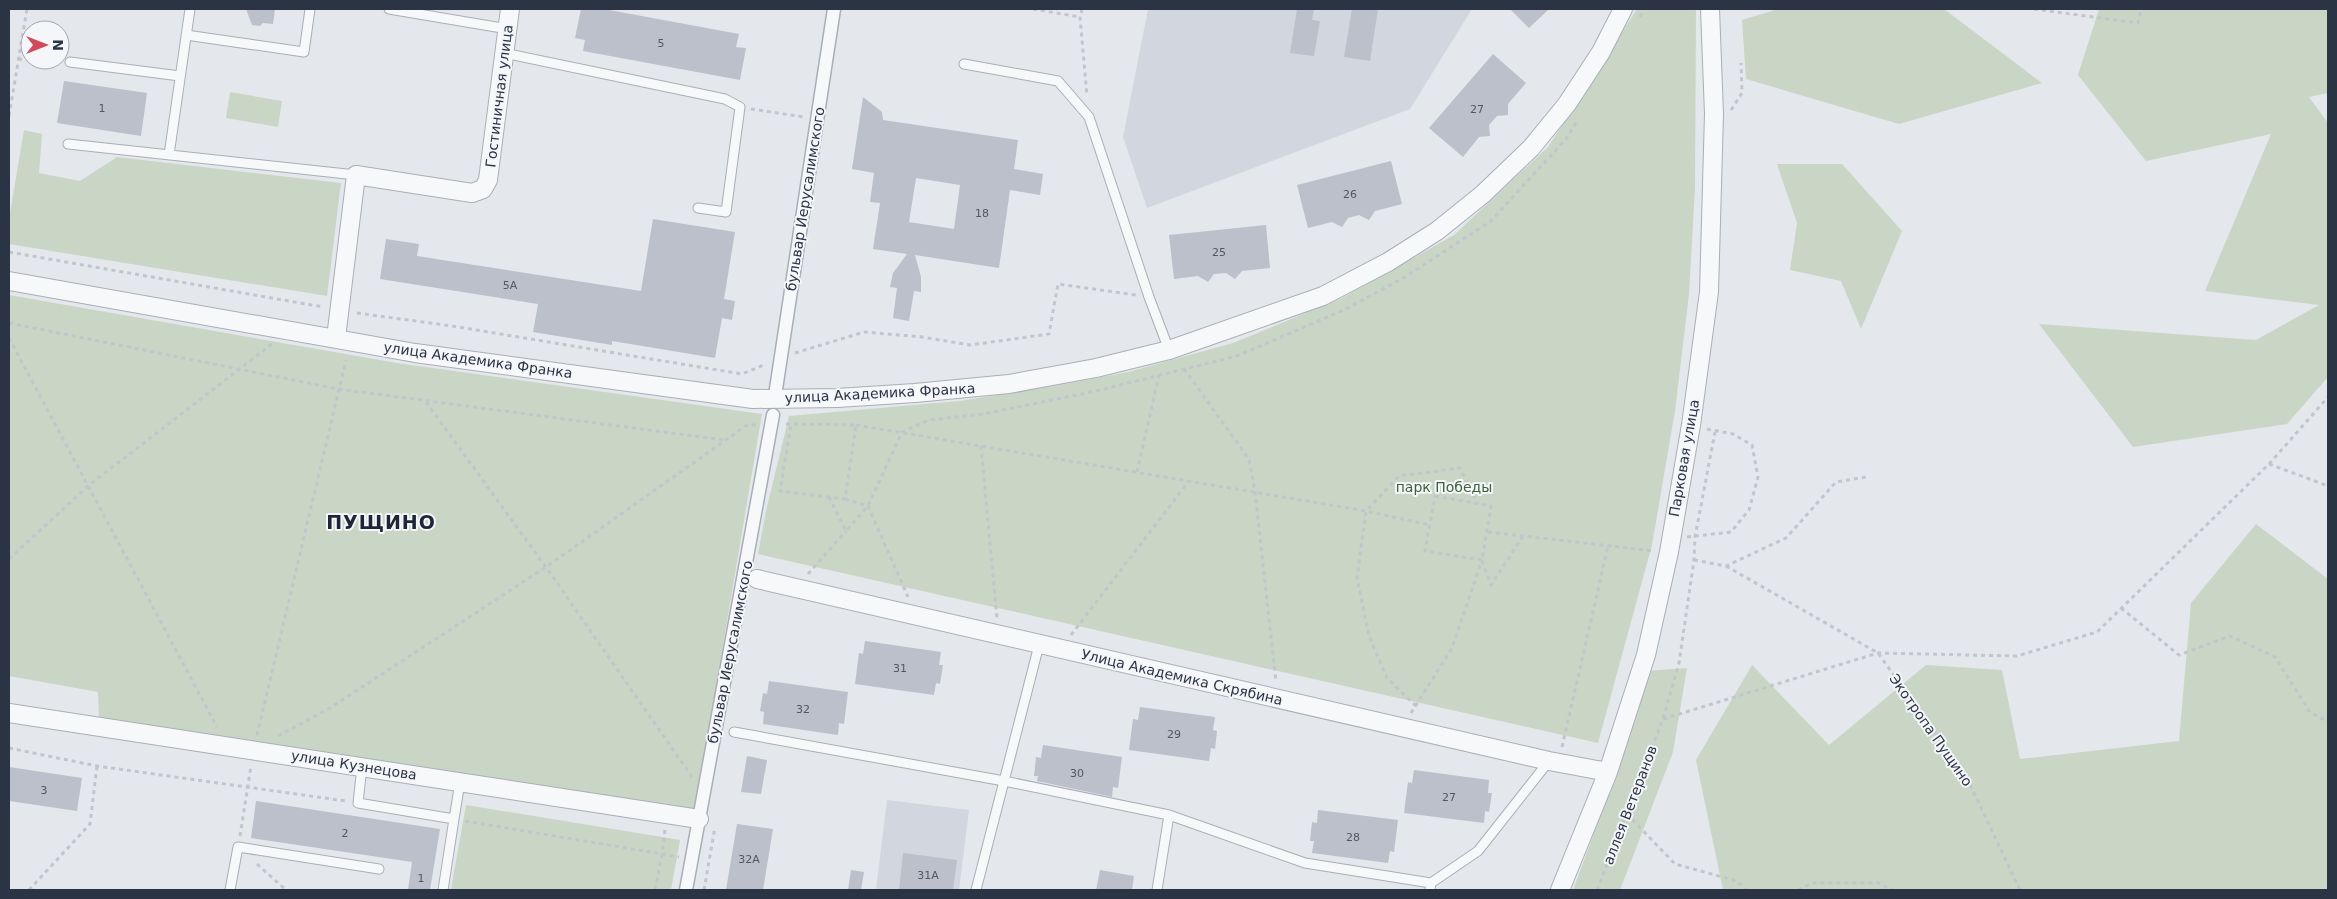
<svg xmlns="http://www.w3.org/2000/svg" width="2337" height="899" viewBox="0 0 2337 899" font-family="'DejaVu Sans',sans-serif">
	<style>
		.built { fill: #d2d6de }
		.green { fill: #c9d6c5 }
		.building { fill: #bbc0ca; fill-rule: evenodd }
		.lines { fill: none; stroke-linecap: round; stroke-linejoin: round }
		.service-casing { stroke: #a9aeb7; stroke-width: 11 }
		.pedestrian-casing { stroke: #a9aeb7; stroke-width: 15 }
		.minor-casing { stroke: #a9aeb7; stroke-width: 20 }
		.path { stroke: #c2c5cb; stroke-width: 3; stroke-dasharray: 4 4; stroke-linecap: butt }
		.service { stroke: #f7f8fa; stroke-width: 9 }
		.pedestrian { stroke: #f7f8fa; stroke-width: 12 }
		.minor { stroke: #f7f8fa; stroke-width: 18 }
		.labels { text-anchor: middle; stroke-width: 4; stroke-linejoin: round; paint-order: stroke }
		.number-label { font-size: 11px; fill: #4f5766 }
		.street-label { font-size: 14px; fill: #2b3445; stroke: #f4f6f9 }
		.park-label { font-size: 14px; fill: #3f6138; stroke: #f4f6f9 }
		.district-label { font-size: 19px; font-weight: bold; letter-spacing: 1px; fill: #1d2536; stroke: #f4f6f9 }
	</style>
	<rect width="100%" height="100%" fill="#e4e7ec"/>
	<!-- built -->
	<path class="built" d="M1148 9H1472L1410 109 1147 208 1123 137Z
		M887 800 969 810 959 890H876Z"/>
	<!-- green -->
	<path class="green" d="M1637 9H1696L1695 189 1689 294 1675 411 1652 545 1598 743 758 554 766 511 789 416 959 401 1050 387 1128 372 1233 343 1342 298 1454 235 1548 147Z
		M1778 9H1944L2042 83 1899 124 1746 79 1742 20Z
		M2099 9H2328V93L2309 97 2328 123V377L2287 424 2133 447 2039 324 2256 340 2319 305 2205 291 2271 134 2146 161 2078 75Z
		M230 92 282 101 278 127 226 118Z
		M24 130 42 134 39 173 80 181 117 157 341 183 327 296 9 244V219Z
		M1777 164H1842L1902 231 1861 329 1841 281 1790 270 1797 223Z
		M9 295 397 363 762 414 699 787 700 812 99 720 98 692 9 676Z
		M2256 524 2328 579V890H1723L1696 760 1752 665 1829 745 1926 665 2002 670 2020 759 2179 741 2191 603Z
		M1687 668 1673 752 1620 890H1573L1624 752 1645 671Z
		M466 805 680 840 671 890 451 889Z"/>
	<!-- building -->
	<path class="building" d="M246 9H275L273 24 263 23 260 26 252 25Z
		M581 9H604L739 34 736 47 746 48 740 80 583 51 585 40 575 38Z
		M1297 9H1314L1312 20 1320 21 1314 56 1290 53Z
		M1352 9H1378L1370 61 1344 57Z
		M1510 9H1549L1529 28Z
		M1493 54 1526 83 1508 104V115L1497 116 1489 125 1490 136 1479 137 1463 157 1429 128Z
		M64 81 147 93 141 136 57 123Z
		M863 97 882 112 883 120 1018 140 1014 169 1043 174 1040 195 1010 190 999 268 915 255 921 277V292L914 291 909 321 893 318 897 288 890 287 893 273 907 254 873 249 880 203 870 202 874 173 852 169ZM916 178 960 185 954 229 909 222Z
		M1391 161 1402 204 1375 211 1369 220 1359 215 1348 218 1342 227 1332 222 1308 228 1297 185Z
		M653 219 735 232 724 299 735 301 732 320 722 318 715 358 612 341V345L533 332 538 304 380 279 386 239 419 244 417 256 641 291Z
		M1266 225 1270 268 1242 271 1235 279 1226 273 1214 274 1208 282 1198 276 1174 279 1169 235Z
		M865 641 941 652 939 665H943L940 684 936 683 934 695 855 684 859 653 863 654Z
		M769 681 848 692 844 724 839 723 838 735 763 724 764 712 760 711 763 693 767 694Z
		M1140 707 1215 717 1213 730 1217 731 1215 749 1211 748 1209 761 1129 750 1133 719 1138 720Z
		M1043 745 1122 757 1118 788 1113 787 1112 797 1037 781 1038 776H1034L1036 757 1041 758Z
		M747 756 767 760 761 794 741 792Z
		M9 767 82 778 77 811 9 801Z
		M1414 770 1489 780 1488 793H1492L1489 812 1485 811 1484 823 1404 813 1408 782 1412 783Z
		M256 801 440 829 430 890H408L412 862 251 838Z
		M1318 810 1398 820 1394 852 1390 851 1388 863 1312 853 1314 841H1310L1312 822 1317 823Z
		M737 824 773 829 763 890H726Z
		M903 853 957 860 953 890H899Z
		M851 870 864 872 861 890H848Z
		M1100 870 1134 876 1132 890H1096Z"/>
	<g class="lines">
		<defs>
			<path id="service" d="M389 9 508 29
				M186 35 304 52 310 9
				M504 53 725 99 740 107 726 212 698 208
				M70 62 180 76
				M964 64 1058 81 1089 117 1149 297 1169 350
				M68 144 356 175
				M169 155 190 9
				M734 732 1004 781 1169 815 1157 890
				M362 767 358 803 454 819 443 890
				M1169 815 1305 863 1431 883
				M454 819 460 782
				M230 890 238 847 379 869
				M976 890 1039 645
				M1430 890 1431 883 1478 851 1549 761"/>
			<path id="pedestrian" d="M776 389 834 9
				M686 890 773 415"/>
			<path id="minor" d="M9 281 415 353 753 399 837 398 915 393 1009 384 1096 368 1169 350 1323 296 1388 262 1437 231 1483 194 1531 148 1567 104 1601 52 1623 9
				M336 338 356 175 472 193 483 189 488 180 510 9
				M757 579 1549 761 1608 772
				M9 713 699 819
				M1560 890 1608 772 1646 655 1669 552 1691 425 1709 292 1714 114 1710 9"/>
		</defs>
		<!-- service casing -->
		<use href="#service" class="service-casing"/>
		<!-- pedestrian casing -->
		<use href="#pedestrian" class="pedestrian-casing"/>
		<!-- minor casing -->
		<use href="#minor" class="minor-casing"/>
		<!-- path -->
		<path class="path" d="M1033 9 1080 17
			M1082 9 1080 17 1087 96
			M2034 9 2138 23 2141 9
			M1640 17 1644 9
			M18 59 30 60
			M35 60 59 61
			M751 109 804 117
			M1731 110 1742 93 1741 63
			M9 116 27 9
			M9 252 323 307
			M357 313 452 326 742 374 766 364
			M9 323 338 389 724 440
			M9 338 217 727
			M795 353 864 332 922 337 970 345 1049 334 1058 284 1136 295
			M1184 369 1249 459 1255 492 1276 682
			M426 402 548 570 692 777
			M786 424H791L856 425 845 499 780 491 791 424
			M856 425 1366 511 1429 525
			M981 446 997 618
			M2269 464 2328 486
			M1137 472 1159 375
			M1435 496 1491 506 1482 560 1425 551Z
			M829 497 846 531 868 506 902 432 929 420 983 414 1096 391 1237 356 1344 310 1405 277 1491 221 1566 139 1577 121
			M845 499 868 506
			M868 506 908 597
			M1488 532 1654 551
			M1687 537 1731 532 1749 510 1758 477 1752 445 1733 434 1707 429
			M9 559 88 486 272 344
			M1694 560 1726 566 1786 538 1836 482 1866 477
			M1482 561 1491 585 1523 536
			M1726 566 1878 653 1966 776 2020 890
			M808 574 846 531
			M2121 608 2179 655 2230 636 2275 657 2310 712 2328 722
			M1071 635 1189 481
			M1416 706 1387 678 1369 636 1357 578 1366 511 1399 476 1460 468 1478 504
			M1411 713 1452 648 1482 560
			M1663 719 1878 653 2017 656 2097 632 2269 464 2328 397
			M257 735 346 360
			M278 736 330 708 546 567 747 425H758
			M1562 747 1608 546
			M9 748 97 766 346 801
			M1627 814 1675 864 1737 881 1746 890
			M465 821 662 854 655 890
			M665 830 662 854 679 857
			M240 836 251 766
			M257 864 286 890
			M29 890 90 824 97 766
			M704 890 715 827
			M1597 890 1663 719 1679 663 1694 560 1695 537 1715 432
			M1798 890 1812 883H1878L1893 890"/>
		<!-- service -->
		<use href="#service" class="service"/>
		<!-- pedestrian -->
		<use href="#pedestrian" class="pedestrian"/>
		<!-- minor -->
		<use href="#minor" class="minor"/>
	</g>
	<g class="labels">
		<!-- number labels -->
		<g class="number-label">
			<text x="661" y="47">5</text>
			<text x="102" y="112">1</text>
			<text x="1477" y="113">27</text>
			<text x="1350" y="198">26</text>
			<text x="982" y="217">18</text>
			<text x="1219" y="256">25</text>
			<text x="510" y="289">5А</text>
			<text x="900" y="672">31</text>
			<text x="803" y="713">32</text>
			<text x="1174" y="738">29</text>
			<text x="1077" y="777">30</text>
			<text x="44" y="794">3</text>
			<text x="1449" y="801">27</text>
			<text x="345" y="837">2</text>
			<text x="1353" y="841">28</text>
			<text x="749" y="863">32А</text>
			<text x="928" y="879">31А</text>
			<text x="421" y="882">1</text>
		</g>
		<!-- street labels -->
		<g class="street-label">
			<text transform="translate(499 96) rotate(-83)" y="5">Гостиничная улица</text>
			<text transform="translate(805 199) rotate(-81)" y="5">бульвар Иерусалимского</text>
			<text transform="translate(478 360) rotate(8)" y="5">улица Академика Франка</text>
			<text transform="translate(880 393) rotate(-3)" y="5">улица Академика Франка</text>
			<text transform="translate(1684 458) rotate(-80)" y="5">Парковая улица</text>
			<text transform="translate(730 652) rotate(-79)" y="5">бульвар Иерусалимского</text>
			<text transform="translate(1182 677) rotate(13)" y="5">Улица Академика Скрябина</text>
			<text transform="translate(1931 730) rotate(55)" y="5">Экотропа Пущино</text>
			<text transform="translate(354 765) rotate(9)" y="5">улица Кузнецова</text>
			<text transform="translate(1630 805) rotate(-69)" y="5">аллея Ветеранов</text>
		</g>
		<!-- park labels -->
		<g class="park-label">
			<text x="1444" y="492">парк Победы</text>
		</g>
		<!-- district labels -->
		<g class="district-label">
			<text x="381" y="529">ПУЩИНО</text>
		</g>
	</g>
	<!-- border -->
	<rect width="2337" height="899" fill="none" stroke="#2b3445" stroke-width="20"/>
	<!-- north arrow -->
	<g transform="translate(45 45) rotate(90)"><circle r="24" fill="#f4f6f9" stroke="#a4a8b1"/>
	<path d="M0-4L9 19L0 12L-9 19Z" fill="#d1495b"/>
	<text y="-8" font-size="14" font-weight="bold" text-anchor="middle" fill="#2b3445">N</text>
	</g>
</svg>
